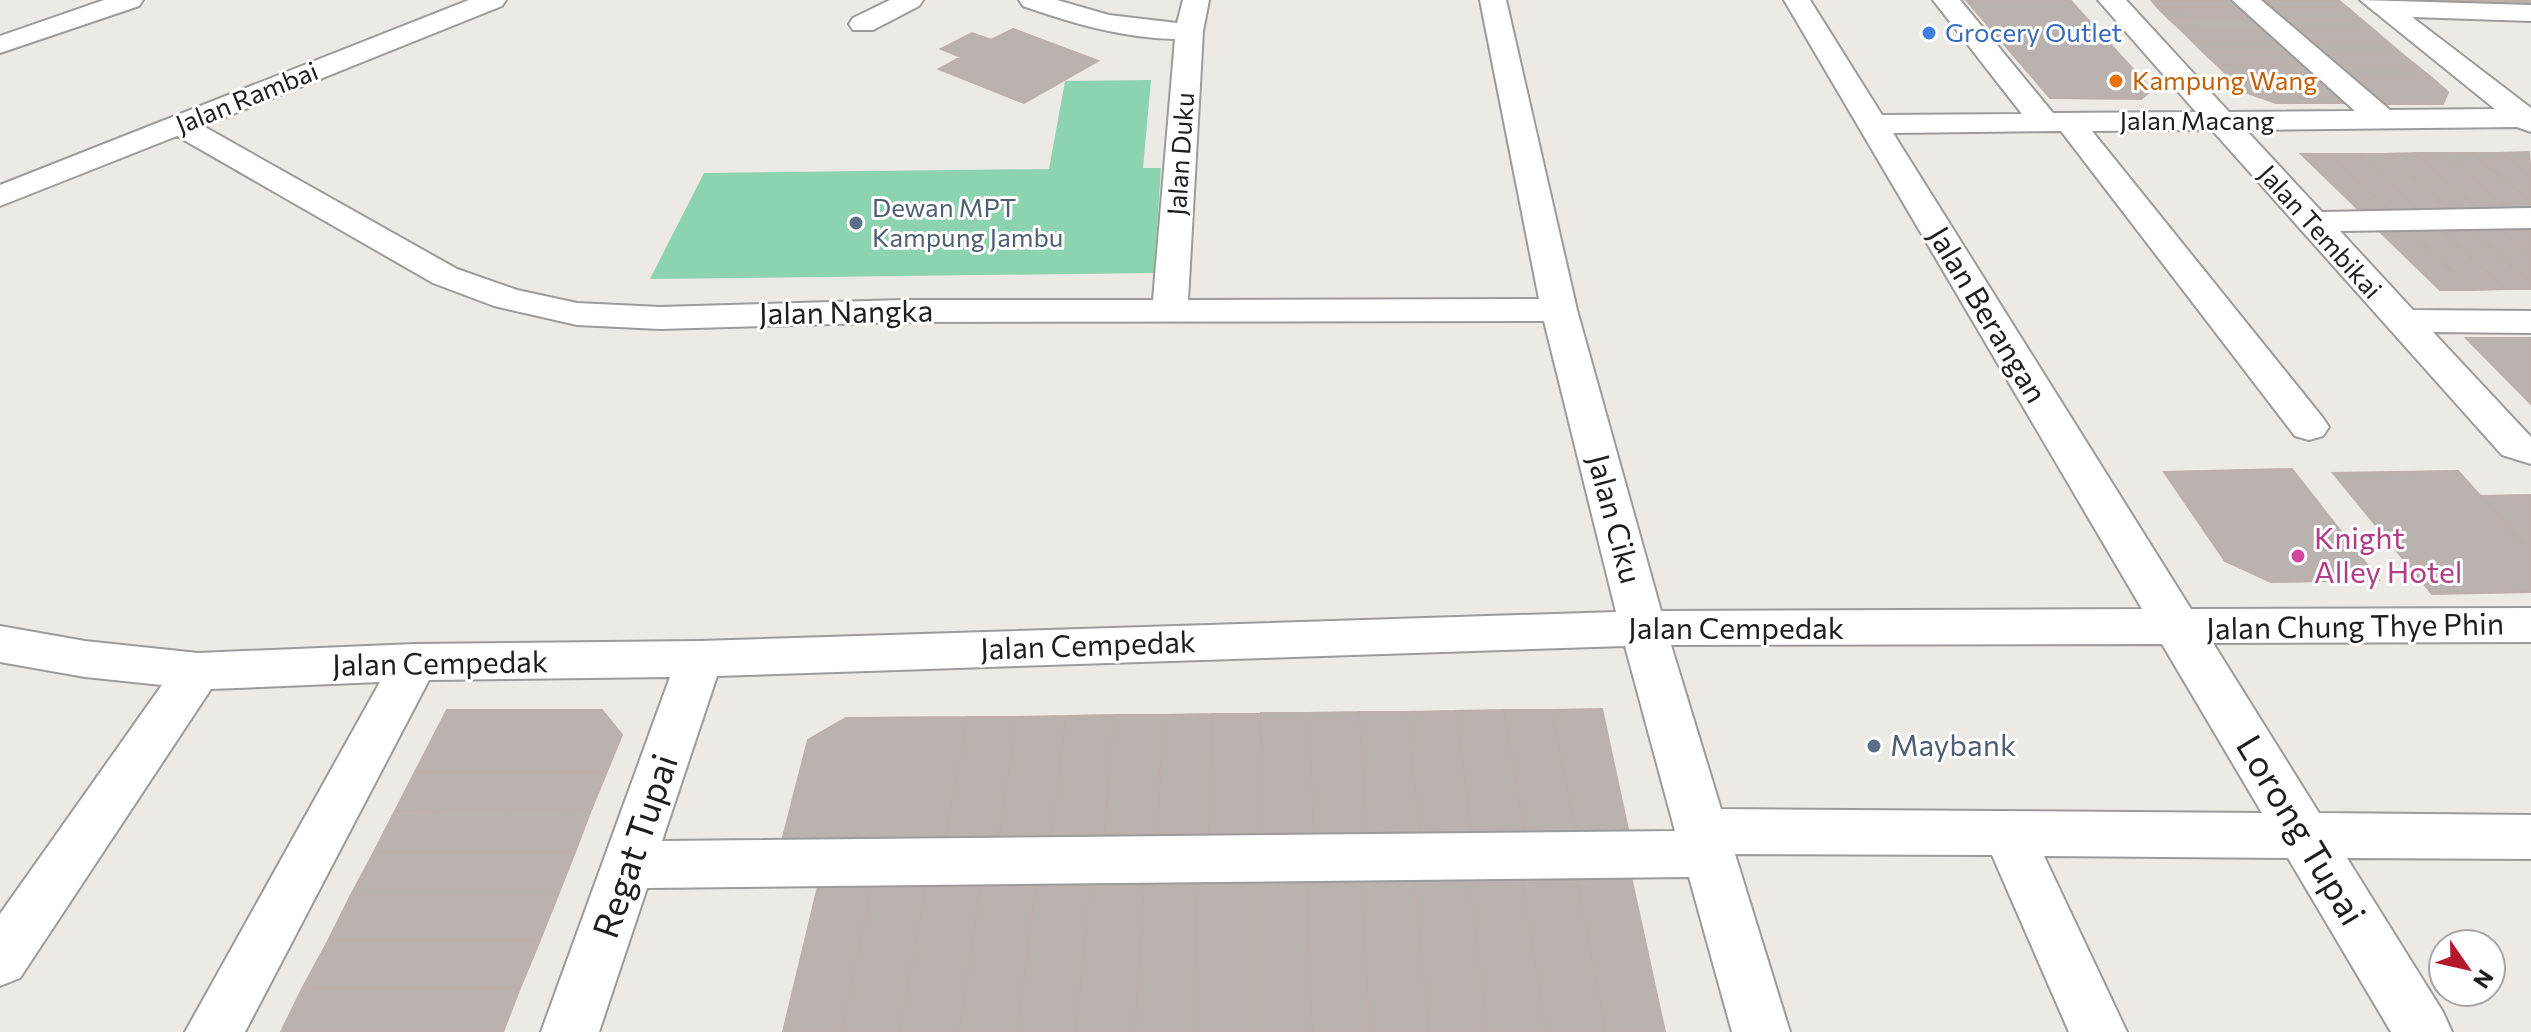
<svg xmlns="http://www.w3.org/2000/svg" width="2531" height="1032" viewBox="0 0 2531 1032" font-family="Commissioner,sans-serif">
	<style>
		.pitch { fill: #8cd3af }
		.building { fill: #bab2ae; stroke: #bdafa9; stroke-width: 2 }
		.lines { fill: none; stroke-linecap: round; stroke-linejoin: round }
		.minor-casing { stroke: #9b9b9b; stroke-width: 4 }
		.minor { fill: #fff; fill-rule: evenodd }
		.shop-dot { fill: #3f7fe0; stroke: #fff; stroke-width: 3 }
		.food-dot { fill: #e8710a; stroke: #fff; stroke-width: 3 }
		.service-dot { fill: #5c6f8a; stroke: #fff; stroke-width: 3 }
		.hotel-dot { fill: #d1479c; stroke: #fff; stroke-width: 3 }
		.labels { text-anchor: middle; stroke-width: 6; stroke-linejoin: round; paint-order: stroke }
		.far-shop-label { font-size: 26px; fill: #366cbe; stroke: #fff; text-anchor: start }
		.far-food-label { font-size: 26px; fill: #c56008; stroke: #fff; text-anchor: start }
		.far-street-label { font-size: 26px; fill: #1e1e1e; stroke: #fff }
		.far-service-label { font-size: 26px; fill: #4e5e75; stroke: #fff; text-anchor: start }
		.street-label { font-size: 30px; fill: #1e1e1e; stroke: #fff }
		.hotel-label { font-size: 30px; fill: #b23c85; stroke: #fff; text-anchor: start }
		.service-label { font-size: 30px; fill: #4e5e75; stroke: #fff; text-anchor: start }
		.near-street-label { font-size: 36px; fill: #1e1e1e; stroke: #fff }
	</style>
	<rect width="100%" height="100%" fill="#ede9e5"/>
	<!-- pitch -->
	<path class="pitch" d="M1151 80 1143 168H1161L1154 273 650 279 704 173 1049 169 1065 81Z"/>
	<!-- building -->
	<path class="building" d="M1966 0H2070L2152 90 2141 99 2050 98Z
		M2151 0H2235L2243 7 2158 8Z
		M2253 0H2338L2348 8H2262Z
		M2427 0H2531V5H2433Z
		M2243 7 2255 18 2169 19 2158 8Z
		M2262 8H2348L2361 19H2274Z
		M2255 18 2267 29 2181 30 2169 19Z
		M2274 19H2361L2374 30H2287Z
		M1013 29 1098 61 1024 103 939 69 961 57 941 49 972 33 991 40Z
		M2267 29 2280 41H2192L2181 30Z
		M2287 30H2374L2388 42H2300Z
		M2192 41H2280L2293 53H2204Z
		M2300 42H2388L2402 54H2312Z
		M2204 53H2293L2307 64 2217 65Z
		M2312 54H2402L2417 66 2326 65Z
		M2307 64 2321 77H2229L2217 65Z
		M2326 65 2417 66 2432 78H2340Z
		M2229 77H2321L2349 103H2276L2244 92Z
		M2340 78H2432L2448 92 2443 104H2368Z
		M2529 152 2531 177 2501 153Z
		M2415 153 2480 210H2450L2387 154Z
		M2415 153H2444L2510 210H2480Z
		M2444 153H2472L2531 202V210H2510Z
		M2472 153H2501L2531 177V202Z
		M2301 154H2330L2390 211H2360Z
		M2330 154H2358L2420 211H2390Z
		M2358 154H2387L2450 210 2420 211Z
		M2434 224 2505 289 2472 290 2404 225Z
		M2434 224H2465L2531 284V289H2505Z
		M2465 224H2495L2531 255V284Z
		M2495 224 2531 228V255Z
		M2373 225H2404L2472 290H2440Z
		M2466 338H2531V404Z
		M2292 469 2379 580 2271 582 2225 561 2164 472Z
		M2458 471 2531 552V592L2432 594 2333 473Z
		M2531 495V552L2481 496Z
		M1602 709 1629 834 1577 835 1552 710Z
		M447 710H602L622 735 607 771 415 772Z
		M1504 710H1552L1577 835H1525Z
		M1504 710 1525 835 1472 836 1456 711Z
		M1456 711 1472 836 1420 837 1407 712Z
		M1359 712H1407L1420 837H1367Z
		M1359 712 1367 837 1314 838 1309 713Z
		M1261 713H1309L1314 838 1262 839Z
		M1261 713 1262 839H1209L1212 714Z
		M1212 714 1209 839 1157 841 1163 715Z
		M1114 715H1163L1157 841H1104Z
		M1114 715 1104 841H1051L1066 716Z
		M1066 716 1051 841 998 842 1017 717Z
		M967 717 945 843 781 845 808 740 846 718Z
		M967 717H1017L998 842 945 843Z
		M607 771 591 810 395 811 415 772Z
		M591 810 575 852H374L395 811Z
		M374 852H575L558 895H351Z
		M1628 863 1665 1032H1606L1574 864Z
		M1574 864 1606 1032H1546L1520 865Z
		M1467 865H1520L1546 1032H1488Z
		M1467 865 1488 1032H1429L1413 866Z
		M1413 866 1429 1032H1370L1360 867Z
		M1360 867 1370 1032H1312L1306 868Z
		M1253 868H1306L1312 1032H1253Z
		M1253 868V1032H1193L1198 869Z
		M1198 869 1193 1032H1135L1145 870Z
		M1091 870H1145L1135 1032H1076Z
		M1091 870 1076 1032H1017L1038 871Z
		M1038 871 1017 1032H959L983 872Z
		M983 872 959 1032H900L928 873Z
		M875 873H928L900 1032H841Z
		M875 873 841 1032H783L821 874Z
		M351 895H558L540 940 328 941Z
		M540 940 520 988 302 989 328 941Z
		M520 988 503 1032H281L302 989Z"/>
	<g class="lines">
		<defs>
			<path id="minor" d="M104 0H143L139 6 0 53V36Z
				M469 0H506L502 6 203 126 457 269 517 290 577 303 660 307 903 300H1153L1175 39C1122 38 1072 23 1023 6L1019 0H1057L1109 15 1177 23 1183 0H1209L1203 31 1188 300 1539 299 1480 0H1506L1577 310 1661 611 2142 609 1784 0H1810L1882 115 2022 114 1933 0H1960L2053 113 2196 112 2098 0H2126L2229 112 2355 111 2232 0H2261L2390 110 2495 109 2360 0 2531 5V21L2412 17 2531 108V132L2517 127 2246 130 2322 212 2531 208V228L2340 231 2413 310 2531 311V333L2433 332 2531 437V464L2502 455 2212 130 2092 131 2323 418 2329 427 2323 436 2309 440 2295 436 2061 131 1893 133 2191 609 2531 608V642L2213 643 2319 813 2531 815V859L2347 858 2443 1012 2452 1032H2391L2288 858 2044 856 2127 1032H2069L1992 855 1735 854 1790 1032H1732L1689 877 647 888 599 1032H541L670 677 429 680 245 1032H185L380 682 211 689 20 978 0 986V914L162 685 85 677 0 662V626L85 641 198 653 415 644 700 641 1616 612 1544 321 903 322 660 329 577 325 494 306 433 283 177 136 0 206V185ZM2162 644 2262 813 1721 809 1671 645ZM1625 646 1675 831 662 841 717 676Z
				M890 0H923L919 6 873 30H853L849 24 853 18Z"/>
		</defs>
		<!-- minor casing -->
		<use href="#minor" class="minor-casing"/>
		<!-- minor -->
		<use href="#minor" class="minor"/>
	</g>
	<!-- markers -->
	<circle class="shop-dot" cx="1929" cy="33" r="8"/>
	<circle class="food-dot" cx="2116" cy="81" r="8"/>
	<g class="service-dot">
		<circle cx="856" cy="223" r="8"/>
		<circle cx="1874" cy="746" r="8"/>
	</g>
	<circle class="hotel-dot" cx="2298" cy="556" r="8"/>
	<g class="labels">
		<!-- far-shop labels -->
		<g class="far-shop-label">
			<text x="1945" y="42">Grocery Outlet</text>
		</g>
		<!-- far-food labels -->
		<g class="far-food-label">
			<text x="2132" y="90">Kampung Wang</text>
		</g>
		<!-- far-street labels -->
		<g class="far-street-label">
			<text transform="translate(247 98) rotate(-22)" y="9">Jalan Rambai</text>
			<text x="2197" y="130">Jalan Macang</text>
			<text transform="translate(1181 154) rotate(-86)" y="9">Jalan Duku</text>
			<text transform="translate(2320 232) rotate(48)" y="9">Jalan Tembikai</text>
		</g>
		<!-- far-service labels -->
		<g class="far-service-label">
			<text x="872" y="217">Dewan MPT<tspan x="872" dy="30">Kampung Jambu</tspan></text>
		</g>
		<!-- street labels -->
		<g class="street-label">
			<text transform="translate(846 313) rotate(-1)" y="10">Jalan Nangka</text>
			<text transform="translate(1987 315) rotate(59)" y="10">Jalan Berangan</text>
			<text transform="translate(1614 519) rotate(75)" y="10">Jalan Ciku</text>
			<text transform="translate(2355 627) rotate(-1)" y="10">Jalan Chung Thye Phin</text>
			<text x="1736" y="639">Jalan Cempedak</text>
			<text transform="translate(1088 646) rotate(-2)" y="10">Jalan Cempedak</text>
			<text transform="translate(440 664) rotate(-1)" y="10">Jalan Cempedak</text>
		</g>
		<!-- hotel labels -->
		<g class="hotel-label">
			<text x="2314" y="549">Knight<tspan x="2314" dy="34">Alley Hotel</tspan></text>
		</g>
		<!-- service labels -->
		<g class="service-label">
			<text x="1890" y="756">Maybank</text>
		</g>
		<!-- near-street labels -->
		<g class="near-street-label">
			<text transform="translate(2301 830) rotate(59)" y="13">Lorong Tupai</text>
			<text transform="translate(635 846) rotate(-71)" y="13">Regat Tupai</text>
		</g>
	</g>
	<!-- north arrow -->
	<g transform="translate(2467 968) rotate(124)"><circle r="38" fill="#ffffff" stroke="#a5a5a5" stroke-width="2"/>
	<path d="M0-6L14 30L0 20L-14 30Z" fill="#b3182b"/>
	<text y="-12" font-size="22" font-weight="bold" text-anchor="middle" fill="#1e1e1e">N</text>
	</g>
</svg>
